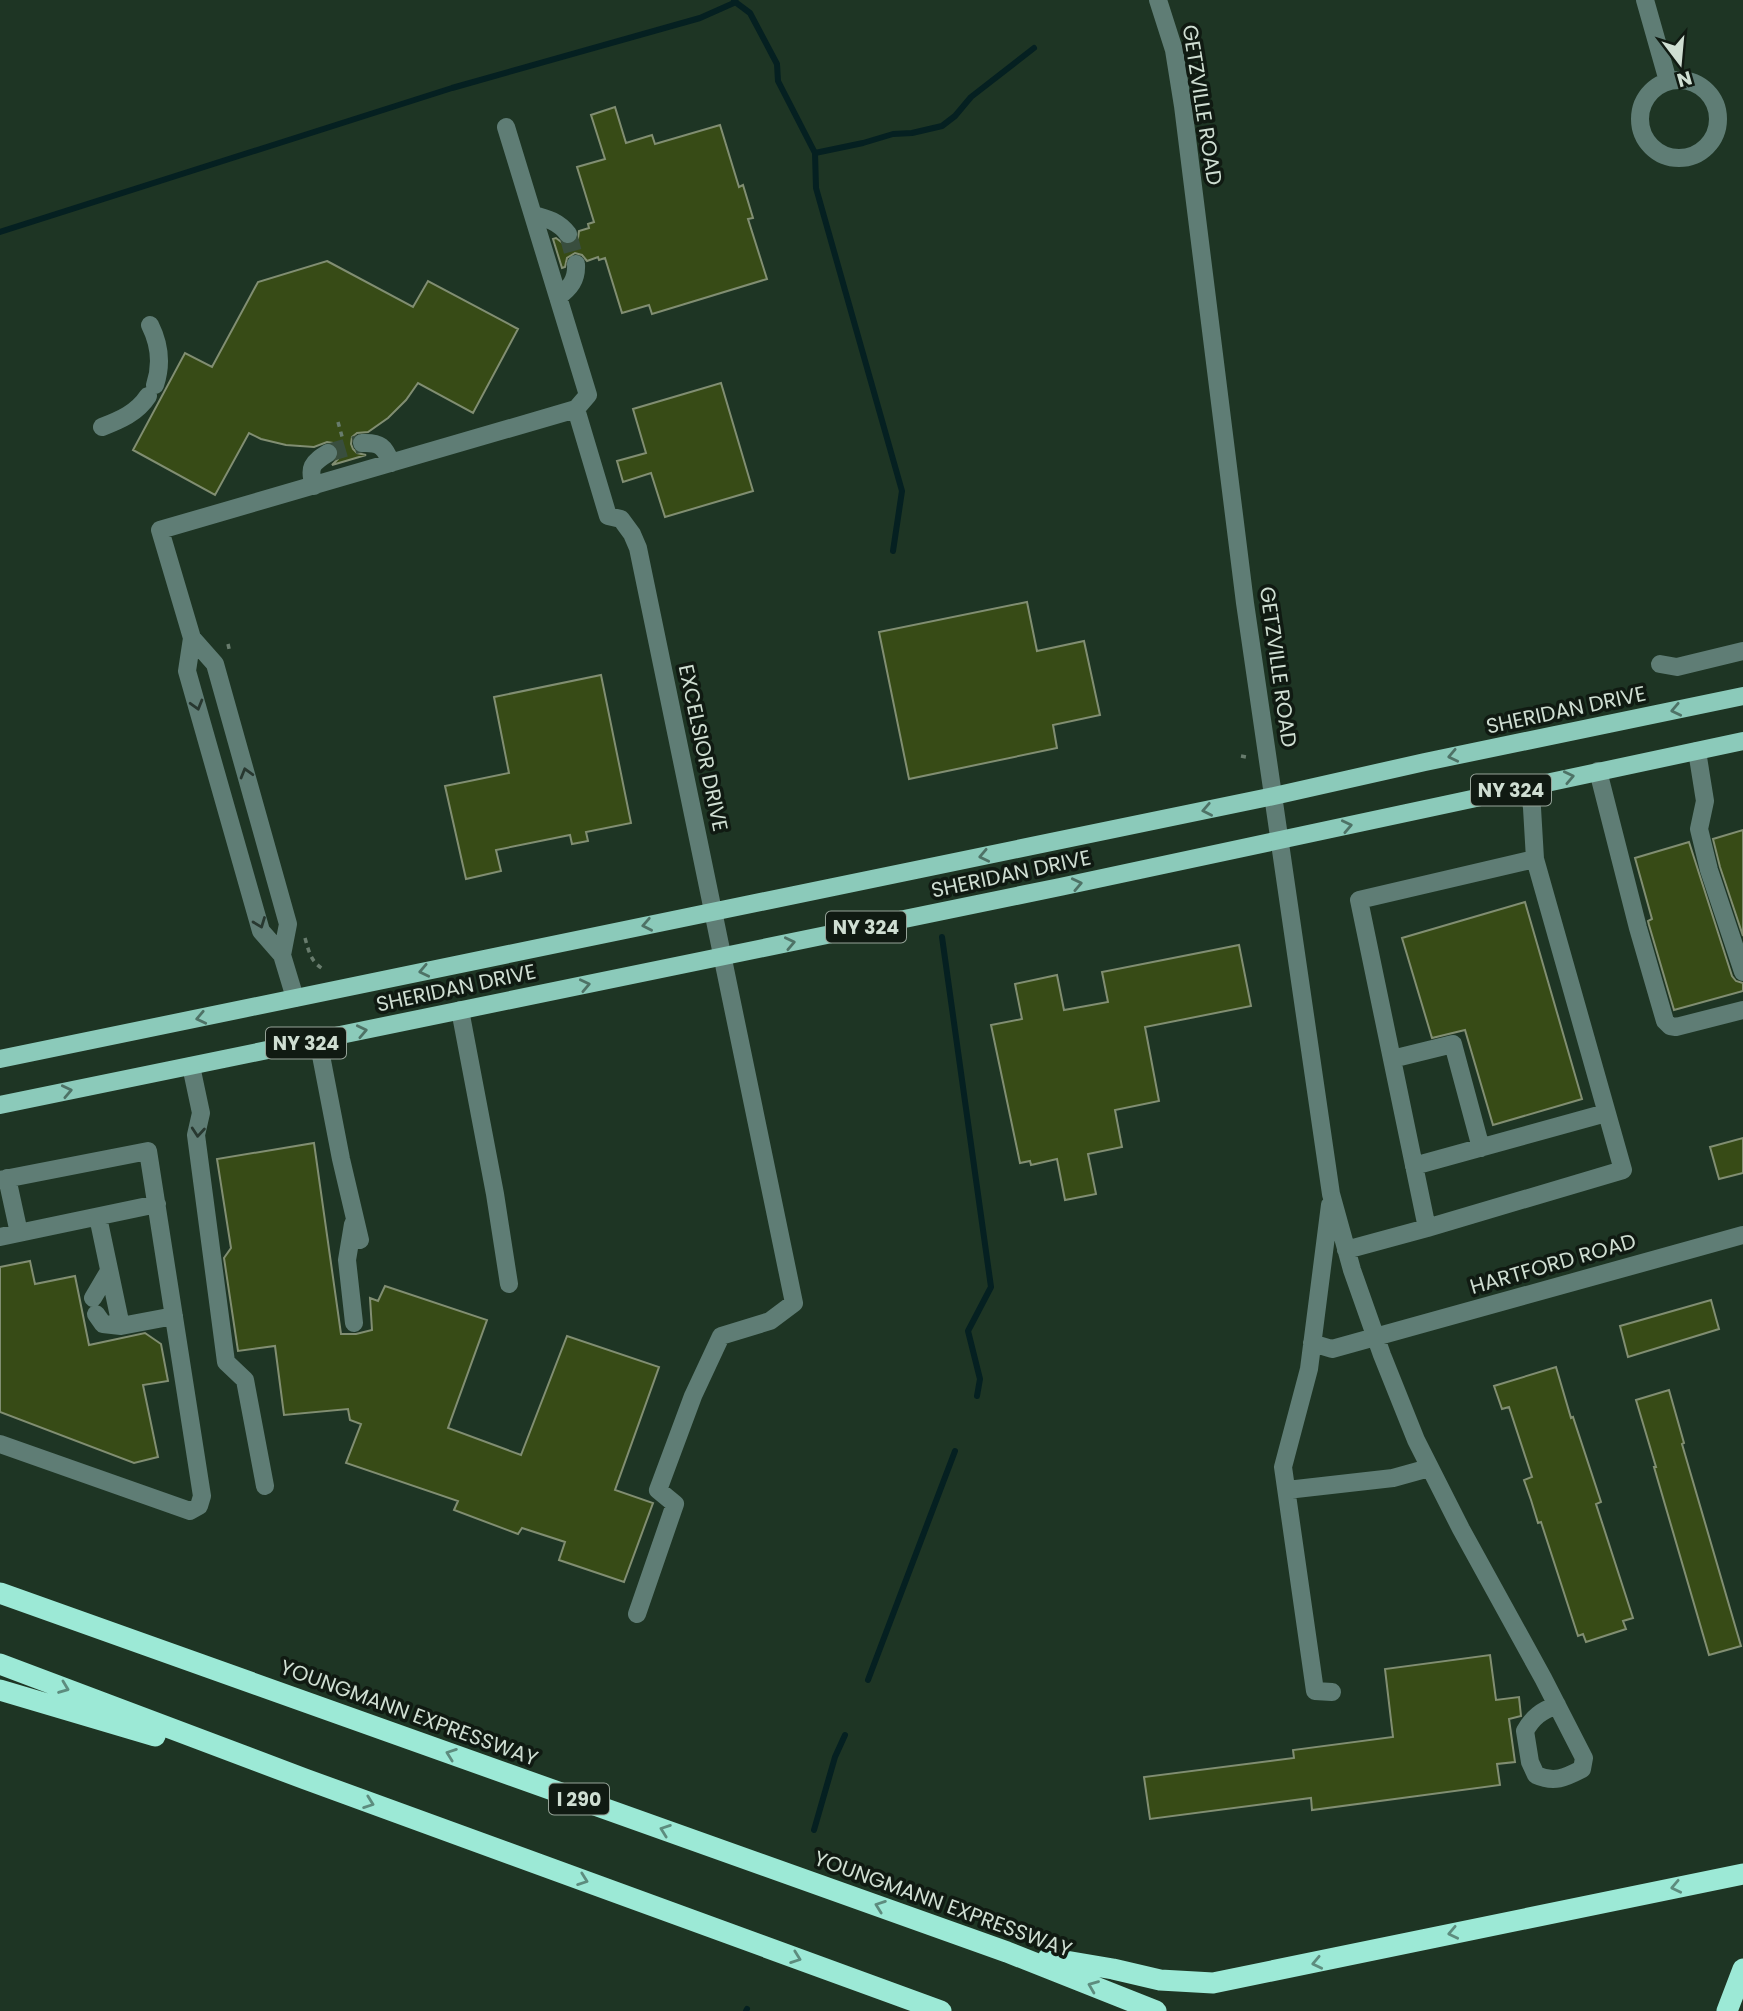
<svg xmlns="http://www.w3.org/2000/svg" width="1743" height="2011" viewBox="0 0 1743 2011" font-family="Poppins,sans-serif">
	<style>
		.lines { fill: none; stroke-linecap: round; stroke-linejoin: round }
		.stream { stroke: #052021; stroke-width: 6 }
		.building { fill: #374b16; stroke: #818e72; stroke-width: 2 }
		.minor-tunnel { stroke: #394e3e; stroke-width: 18; stroke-dasharray: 18 9; stroke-linecap: butt }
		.path { stroke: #687c6d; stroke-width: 3.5; stroke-dasharray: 5 5; stroke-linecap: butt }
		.minor { stroke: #5f7d75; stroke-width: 18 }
		.major { stroke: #8bcaba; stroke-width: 18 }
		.highway { stroke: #9ce9d6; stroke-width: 21 }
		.oneway { stroke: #283830 }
		.oneway2 { stroke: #4e7266 }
		.oneway3 { stroke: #5d8c7e }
		.labels { text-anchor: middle; stroke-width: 7; stroke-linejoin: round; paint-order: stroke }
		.shield { fill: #101a12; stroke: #96a398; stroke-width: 2 }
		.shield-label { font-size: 19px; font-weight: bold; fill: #cfded2 }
		.street-label { font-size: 21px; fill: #cfded2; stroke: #101a12 }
	</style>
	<rect width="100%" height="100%" fill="#1e3524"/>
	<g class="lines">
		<!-- stream -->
		<path class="stream" d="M734 1 750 13 777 64 778 81 815 153 816 188 902 491 893 551
			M815 153 863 143 893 134 912 133 942 126 955 116 971 97 1034 48
			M0 232 452 88 700 18 736 2
			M942 937 991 1287 968 1331 980 1379 977 1396
			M868 1680 955 1451
			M814 1830 835 1757 845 1735
			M746 2011 747 2009"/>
	</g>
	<!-- building -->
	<path class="building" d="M615 107 626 143 652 135 655 144 720 125 739 187 743 185 753 218 748 219 767 279 652 314 649 305 622 313 605 258 599 260 598 257 587 261 582 255 575 253 567 258 565 267 562 268 553 239 556 238 564 244 571 245 578 238 579 231 589 228 588 224 594 222 577 167 605 159 591 115Z
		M327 261 413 307 428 281 518 329 473 413 418 383 406 400 388 418 368 432 357 433 352 437 351 444 353 449 357 453 366 455 332 465 338 459 339 453 338 447 333 443 327 442 314 447 286 445 261 439 249 433 215 495 133 450 185 353 212 367 258 282Z
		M721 383 753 491 665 517 651 473 623 482 617 461 646 453 633 409Z
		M1027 602 1037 651 1084 641 1100 715 1053 725 1057 748 909 779 879 632Z
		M601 675 631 823 586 832 588 841 572 844 570 835 496 850 501 871 466 879 445 786 509 773 494 697Z
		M1743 830V936L1720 867 1713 839Z
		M1689 842 1732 976 1736 981 1743 983V991L1674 1010 1649 925 1648 921 1652 919 1635 858Z
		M1525 902 1582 1099 1493 1125 1465 1030 1432 1038 1402 938Z
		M1239 945 1251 1006 1145 1027 1159 1101 1115 1110 1122 1147 1088 1154 1096 1194 1065 1200 1057 1159 1031 1165 1030 1161 1020 1163 991 1025 1022 1019 1015 984 1057 975 1064 1010 1108 1002 1102 972Z
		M1743 1138V1173L1719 1179 1710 1147Z
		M314 1143 341 1334H356L372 1330 370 1298 378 1301 385 1286 487 1320 448 1428 521 1455 567 1336 659 1367 615 1490 653 1503 624 1582 559 1560 565 1542 522 1528 518 1534 454 1510 458 1501 346 1463 361 1424 350 1420 348 1409 284 1415 275 1346 238 1351 224 1258 231 1248 217 1159Z
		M30 1261 35 1284 75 1276 89 1345 145 1333 161 1344 168 1381 143 1385 158 1457 134 1463 0 1412V1267Z
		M1711 1300 1719 1329 1628 1357 1620 1326Z
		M1556 1367 1571 1418 1573 1417 1601 1502 1596 1504 1633 1618 1623 1621 1626 1629 1586 1642 1583 1634 1578 1636 1541 1522 1538 1523 1531 1500 1524 1480 1532 1477 1509 1407 1502 1409 1494 1386Z
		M1669 1390 1684 1443 1682 1444 1741 1646 1709 1655 1654 1467H1656L1636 1400Z
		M1490 1655 1496 1700 1519 1697 1521 1716 1509 1719 1515 1762 1497 1764 1500 1785 1312 1810 1311 1798 1150 1819 1144 1777 1294 1758 1293 1750 1393 1737 1385 1669Z"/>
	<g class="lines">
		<!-- minor-tunnel -->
		<path class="minor-tunnel" d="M568 234 576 264
			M328 453 362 443"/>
		<!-- path -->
		<path class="path" d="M338 422 343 440
			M228 644 230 653
			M1241 756 1246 757
			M305 938C309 952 311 963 325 970"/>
		<!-- minor -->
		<path class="minor" d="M1158 0 1174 50 1183 106 1245 603 1331 1194 1352 1270 1382 1355 1416 1440 1461 1529 1543 1678 1584 1758 1582 1769C1565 1778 1554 1783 1536 1775L1530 1762 1525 1731C1533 1717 1541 1711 1557 1705
			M1645 0 1668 81
			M1640 119a39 39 0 1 1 78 0a39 39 0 1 1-78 0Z
			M506 127 588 395 576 409 608 516 621 519 632 534 638 548 794 1303 770 1321 721 1336 693 1396 658 1490 675 1504 637 1614
			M533 215C547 218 559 222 568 234
			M558 297C570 288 577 280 576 264
			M150 325C160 345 162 364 155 385
			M102 427C120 420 137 413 148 396
			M362 443C380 442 385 447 391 463
			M314 486C308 467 312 463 328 453
			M192 638 187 671 261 931 282 955 288 924 215 664 192 638 160 530 576 409
			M1660 664 1677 667 1743 651
			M1697 751 1705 801 1699 829 1709 870 1743 972
			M1598 771 1638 928 1665 1021 1670 1026 1676 1027 1743 1010
			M282 955 295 998
			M460 1010 495 1194 509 1284
			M318 1040 341 1159 360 1240
			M1392 1059 1453 1044 1481 1148
			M191 1066 201 1113 196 1135 226 1362 245 1380 265 1486
			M1414 1166 1606 1113
			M7 1178 19 1233
			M0 1180 148 1151 202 1496 199 1506 190 1511 0 1444
			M1330 1205 1309 1369 1283 1467 1315 1691 1332 1692
			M98 1217 121 1326 174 1316
			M353 1224 347 1260 354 1323
			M1427 1228 1623 1170 1535 859
			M0 1237 157 1204
			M1346 1250 1427 1228 1359 900 1535 859 1532 808 1529 786
			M93 1298 109 1271
			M96 1314 103 1324 121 1326
			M1312 1343 1332 1349 1743 1235
			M1287 1490 1393 1478 1429 1468"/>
		<!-- major -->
		<path class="major" d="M0 1059 1274 796 1425 762 1743 696
			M0 1105 1060 887 1743 741"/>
		<!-- highway -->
		<path class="highway" d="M0 1593 1007 1952 1156 2011
			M0 1664 305 1779 941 2011
			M0 1690 155 1736
			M1048 1958 1113 1969 1160 1980 1213 1983 1743 1874
			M1727 2011 1743 1969"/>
	</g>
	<!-- one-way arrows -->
	<defs><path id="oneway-chevron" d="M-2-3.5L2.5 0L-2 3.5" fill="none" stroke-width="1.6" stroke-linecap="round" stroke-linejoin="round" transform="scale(1.75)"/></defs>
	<g class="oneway">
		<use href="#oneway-chevron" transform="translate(197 705) rotate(74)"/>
		<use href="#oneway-chevron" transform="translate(246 773) rotate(-106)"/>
		<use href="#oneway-chevron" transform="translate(260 923) rotate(69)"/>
		<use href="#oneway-chevron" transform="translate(198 1132) rotate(95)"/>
	</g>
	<g class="oneway2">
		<use href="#oneway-chevron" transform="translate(1676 710) rotate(168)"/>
		<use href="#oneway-chevron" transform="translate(1453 756) rotate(168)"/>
		<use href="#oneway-chevron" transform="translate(1569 777) rotate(-12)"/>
		<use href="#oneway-chevron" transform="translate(1207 810) rotate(169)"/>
		<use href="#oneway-chevron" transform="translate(1347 826) rotate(-12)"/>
		<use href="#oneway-chevron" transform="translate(984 856) rotate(168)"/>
		<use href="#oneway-chevron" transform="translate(1077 884) rotate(-12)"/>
		<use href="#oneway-chevron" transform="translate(647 925) rotate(169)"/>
		<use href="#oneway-chevron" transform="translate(790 943) rotate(-12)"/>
		<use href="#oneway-chevron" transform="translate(424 971) rotate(168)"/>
		<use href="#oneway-chevron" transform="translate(585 985) rotate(-12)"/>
		<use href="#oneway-chevron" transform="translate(201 1018) rotate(168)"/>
		<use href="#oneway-chevron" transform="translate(362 1031) rotate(-12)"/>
		<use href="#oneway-chevron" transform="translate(67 1091) rotate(-12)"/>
	</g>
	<g class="oneway3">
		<use href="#oneway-chevron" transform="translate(64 1688) rotate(21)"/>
		<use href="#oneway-chevron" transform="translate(451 1754) rotate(-160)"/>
		<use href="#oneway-chevron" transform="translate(369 1803) rotate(20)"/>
		<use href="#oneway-chevron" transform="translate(665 1830) rotate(-160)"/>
		<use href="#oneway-chevron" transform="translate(583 1880) rotate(20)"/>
		<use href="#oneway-chevron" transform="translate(1676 1887) rotate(168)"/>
		<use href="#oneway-chevron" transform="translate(880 1906) rotate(-160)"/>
		<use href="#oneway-chevron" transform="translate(1453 1933) rotate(168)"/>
		<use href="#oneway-chevron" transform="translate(796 1958) rotate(20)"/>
		<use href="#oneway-chevron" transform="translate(1317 1963) rotate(168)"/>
		<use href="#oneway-chevron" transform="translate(1093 1986) rotate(-158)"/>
	</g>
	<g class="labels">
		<!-- shield labels -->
		<g class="shield">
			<rect x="1471" y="774.5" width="80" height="31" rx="5"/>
			<rect x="826" y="911.5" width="80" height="31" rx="5"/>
			<rect x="266" y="1027.5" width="80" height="31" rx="5"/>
			<rect x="549" y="1783.5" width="60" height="31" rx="5"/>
		</g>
		<g class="shield-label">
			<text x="1511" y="797">NY 324</text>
			<text x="866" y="934">NY 324</text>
			<text x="306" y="1050">NY 324</text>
			<text x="579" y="1806">I 290</text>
		</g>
		<!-- street labels -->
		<g class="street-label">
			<text transform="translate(1202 105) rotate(81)" y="7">GETZVILLE ROAD</text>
			<text transform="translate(1278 667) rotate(82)" y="7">GETZVILLE ROAD</text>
			<text transform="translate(1566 710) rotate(-12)" y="7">SHERIDAN DRIVE</text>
			<text transform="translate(703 748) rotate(78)" y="7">EXCELSIOR DRIVE</text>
			<text transform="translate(1011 874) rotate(-12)" y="7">SHERIDAN DRIVE</text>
			<text transform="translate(456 988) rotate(-12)" y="7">SHERIDAN DRIVE</text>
			<text transform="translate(1553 1264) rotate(-16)" y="7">HARTFORD ROAD</text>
			<text transform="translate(409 1713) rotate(20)" y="7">YOUNGMANN EXPRESSWAY</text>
			<text transform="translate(943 1904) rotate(20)" y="7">YOUNGMANN EXPRESSWAY</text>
		</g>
	</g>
	<!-- north arrow -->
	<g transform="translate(1680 63) rotate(164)" stroke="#101a12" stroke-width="5" paint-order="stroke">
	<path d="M0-5L12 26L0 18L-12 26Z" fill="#cfded2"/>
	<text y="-10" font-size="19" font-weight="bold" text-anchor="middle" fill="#cfded2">N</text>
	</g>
</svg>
